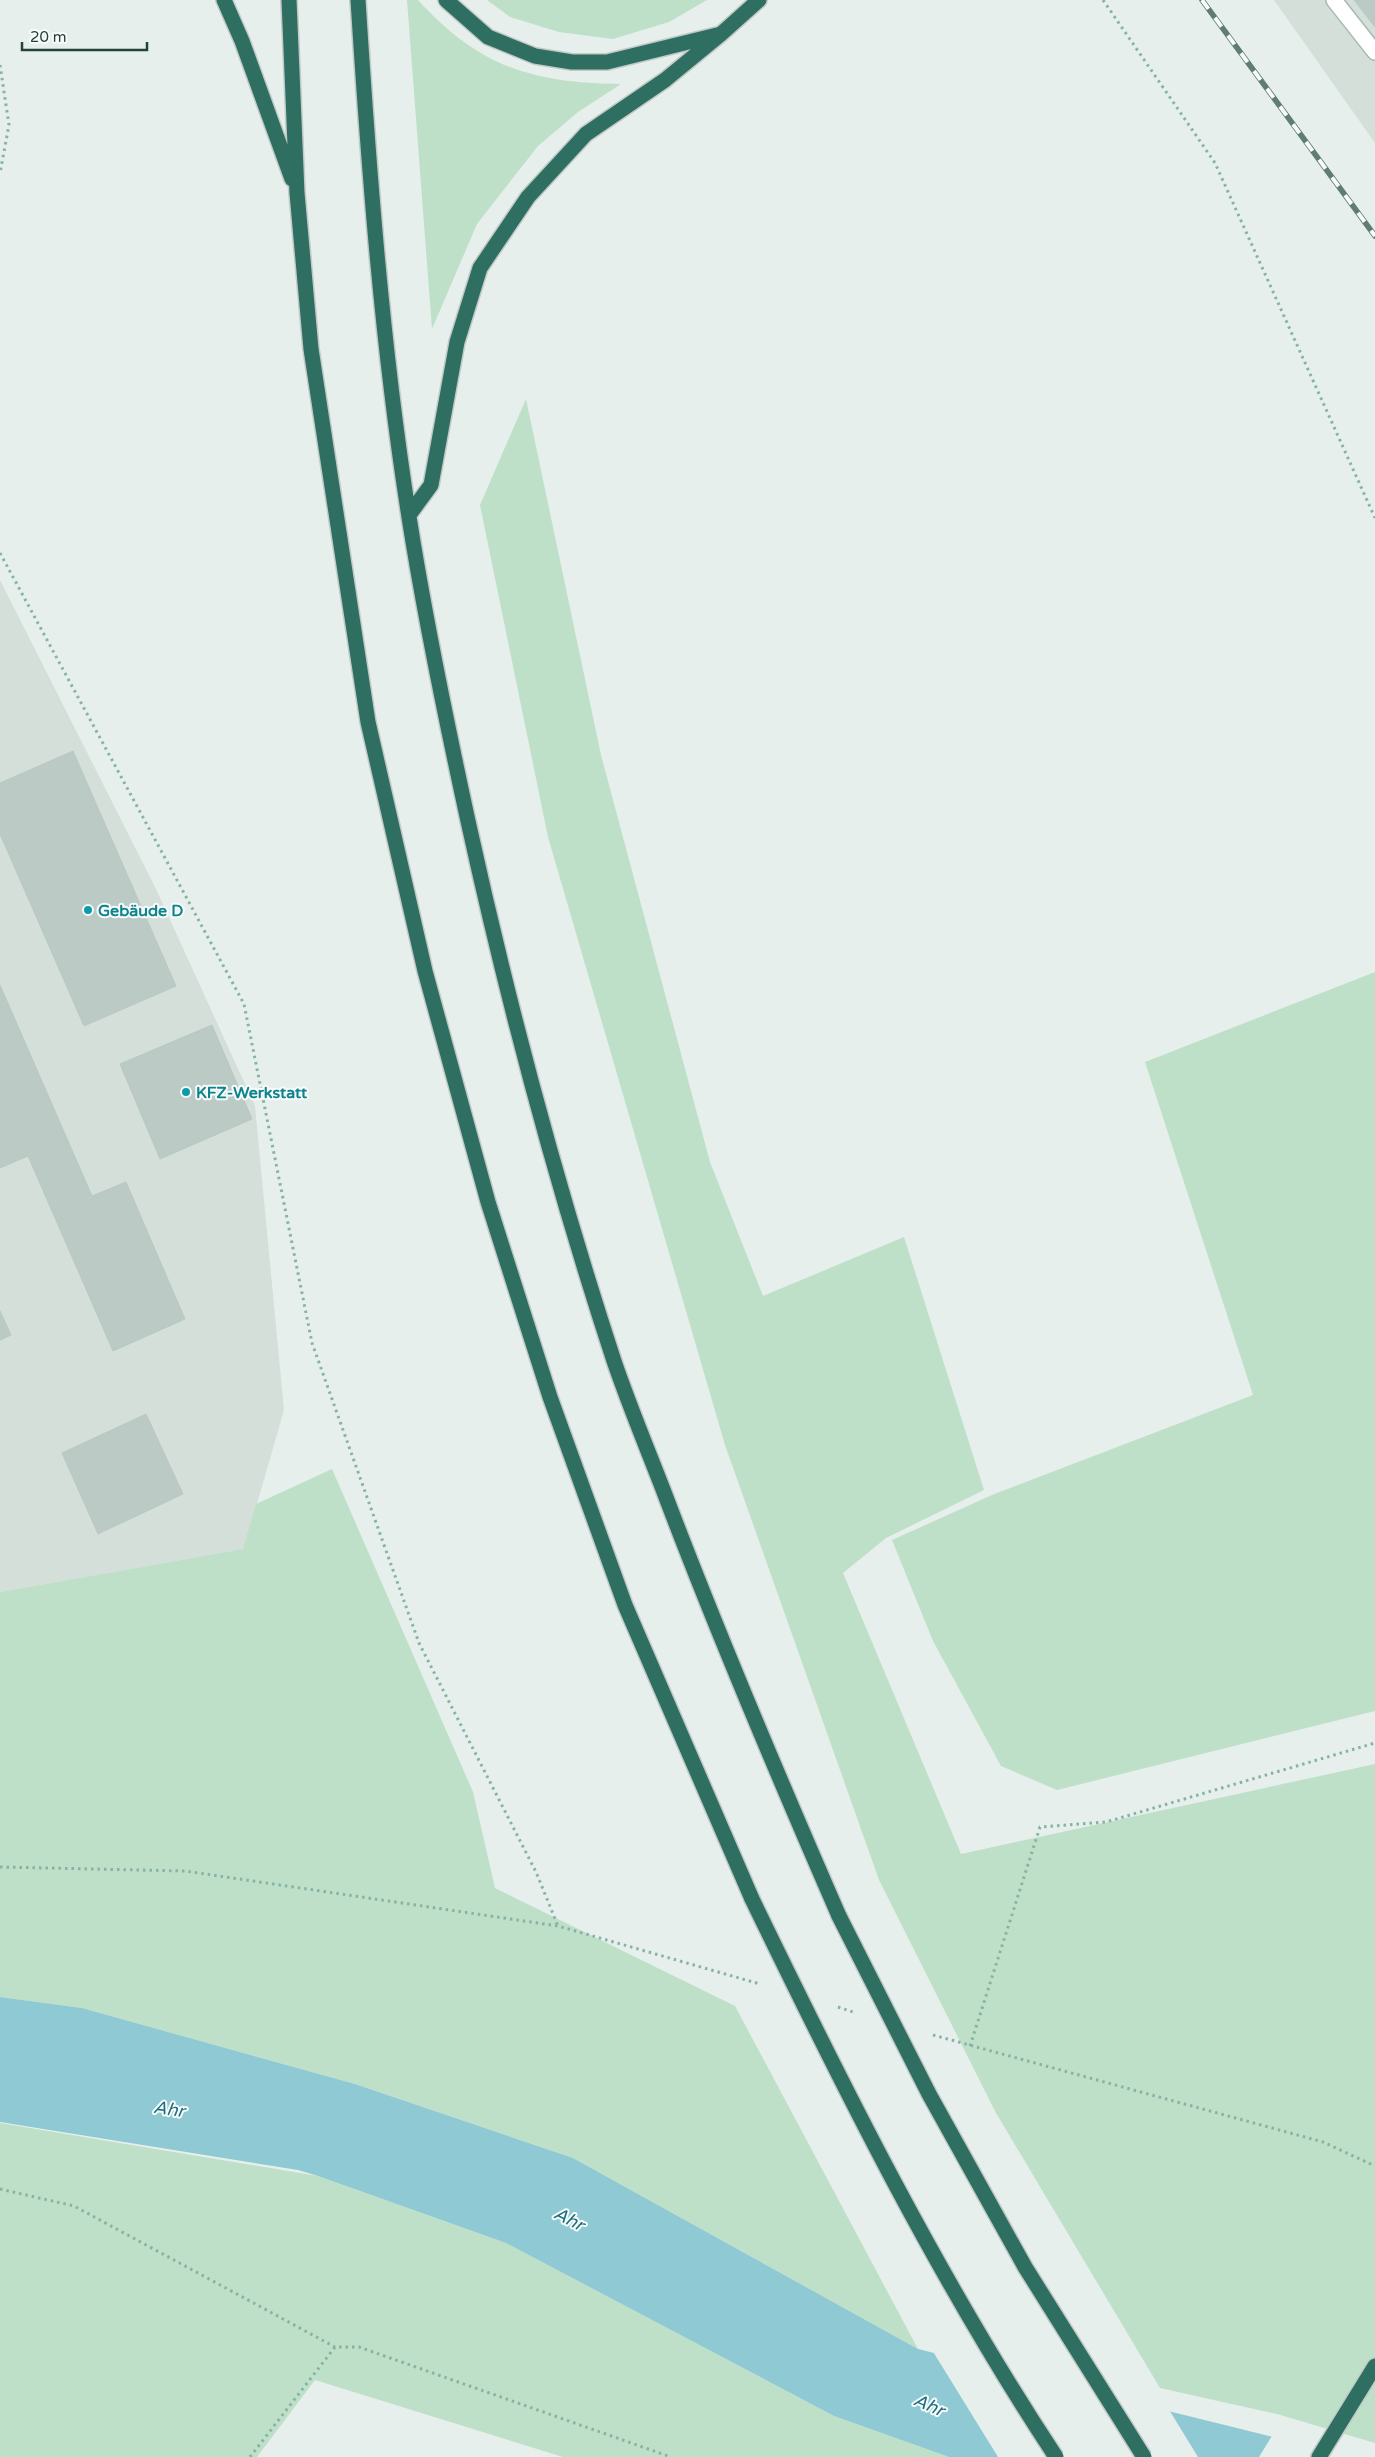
<svg xmlns="http://www.w3.org/2000/svg" width="1375" height="2457" viewBox="0 0 1375 2457" font-family="'Varela Round',sans-serif">
	<style>
		.built { fill: #d4dfda }
		.green { fill: #bfe0c8 }
		.water { fill: #8ec9d4 }
		.pier { fill: #e6efeb }
		.building { fill: #bbcac4; stroke: #b8c9c2 }
		.lines { fill: none; stroke-linecap: round; stroke-linejoin: round }
		.minor-casing { stroke: #a8b8b2; stroke-width: 18 }
		.highway-casing { stroke: #c2cac8; stroke-width: 18 }
		.path { stroke: #86b3a5; stroke-width: 3; stroke-dasharray: 2.5 4; stroke-linecap: butt }
		.minor { stroke: #fff; stroke-width: 15 }
		.highway { stroke: #2f6f62; stroke-width: 15 }
		.rail-casing { stroke: #5f7d75; stroke-width: 5.5 }
		.rail { stroke: #f7fbf9; stroke-width: 4; stroke-dasharray: 11; stroke-linecap: butt }
		.highway-bridge-casing { stroke: #c2cac8; stroke-width: 18; stroke-linecap: butt }
		.highway-bridge { stroke: #2f6f62; stroke-width: 15 }
		.culture-dot { fill: #0f9aa8; stroke: #f7fbf9; stroke-width: 2 }
		.labels { text-anchor: middle; stroke-width: 4; stroke-linejoin: round; paint-order: stroke }
		.culture-label { font-size: 16px; font-weight: bold; fill: #0d838f; stroke: #f7fbf9; text-anchor: start }
		.water-label { font-size: 18px; font-style: italic; fill: #1c6f80; stroke: #f7fbf9 }
	</style>
	<rect width="100%" height="100%" fill="#e6efeb"/>
	<!-- built -->
	<path class="built" d="M1274 0H1375V143Z
		M0 580 156 889 255 1106 284 1410 244 1549 0 1592Z"/>
	<!-- green -->
	<path class="green" d="M407 0H418C479 67 532 83 621 84L578 112 538 146 477 224 432 329Z
		M487 0H707L669 22 613 39 559 32 510 17Z
		M526 399 601 755 710 1162 763 1296 904 1237 984 1490 886 1538 843 1573 961 1854 1375 1764V2443L1277 2414 1160 2388 996 2113 879 1880 725 1445 548 837 480 505Z
		M1375 972V1711L1057 1790 1001 1766 933 1641 892 1540 992 1495 1253 1395 1145 1062Z
		M332 1469 473 1792 495 1888 735 2006 918 2349 573 2158 355 2084 82 2008 0 1997V1592L243 1549 256 1504Z
		M0 2123 318 2176 506 2243 834 2416 949 2457H563L315 2380 257 2457H0Z"/>
	<!-- water -->
	<path class="water" d="M0 1997 82 2008 355 2084 573 2158 918 2349 1354 2457H949L834 2416 506 2243 318 2176 298 2170 0 2122Z"/>
	<!-- pier -->
	<path class="pier" d="M932 2350 1168 2408 1198 2457H998Z
		M1273 2434 1355 2455 1356 2457H1259Z"/>
	<!-- building -->
	<path class="building" d="M1354 0H1375V27Z
		M73 751 176 986 84 1026 0 834V783Z
		M0 985 92 1196 126 1182 185 1319 113 1351 28 1156 0 1168Z
		M212 1025 252 1119 160 1159 120 1064Z
		M0 1311 11 1335 0 1340Z
		M146 1414 183 1494 98 1534 62 1453Z"/>
	<g class="lines">
		<defs>
			<path id="minor" d="M1334 0 1375 52"/>
			<path id="highway" d="M224 0 242 41 292 179
				M289 0 297 193 311 349 368 722 425 971 488 1202 550 1397 625 1605 752 1899
				M358 0C369 173 382 346 409 517 425 619 446 720 468 821 508 1003 556 1184 614 1361 629 1405 647 1448 664 1492 718 1635 778 1776 839 1916
				M446 0 488 37 535 56 572 62H607L717 35
				M409 515 431 485 457 342 480 268 528 197 586 134 665 80 721 34 759 0
				M1319 2457 1375 2366"/>
		</defs>
		<!-- minor casing -->
		<use href="#minor" class="minor-casing"/>
		<!-- highway casing -->
		<use href="#highway" class="highway-casing"/>
		<!-- path -->
		<path class="path" d="M1103 0 1215 163 1375 518
			M0 65 9 125 0 173
			M0 553 244 1004 312 1343 419 1643 536 1872 558 1926
			M0 1867 185 1871 558 1926 760 1984
			M838 2007 853 2012
			M933 2035 1323 2142 1375 2166
			M970 2046 1040 1827 1106 1822 1375 1743
			M0 2189 74 2206 335 2347
			M250 2457 335 2347H359L671 2457"/>
		<!-- minor -->
		<use href="#minor" class="minor"/>
		<!-- highway -->
		<use href="#highway" class="highway"/>
		<defs>
			<path id="rail" d="M1202 0 1375 236"/>
		</defs>
		<!-- rail casing -->
		<use href="#rail" class="rail-casing"/>
		<!-- rail -->
		<use href="#rail" class="rail"/>
		<defs>
			<path id="highway-bridge" d="M752 1899C844 2089 939 2280 1056 2457
				M839 1916 929 2094 1025 2267 1144 2457"/>
		</defs>
		<!-- highway-bridge casing -->
		<use href="#highway-bridge" class="highway-bridge-casing"/>
		<!-- highway-bridge -->
		<use href="#highway-bridge" class="highway-bridge"/>
	</g>
	<!-- markers -->
	<g class="culture-dot">
		<circle cx="88" cy="910" r="5"/>
		<circle cx="186" cy="1092" r="5"/>
	</g>
	<g class="labels">
		<!-- culture labels -->
		<g class="culture-label">
			<text x="98" y="916">Gebäude D</text>
			<text x="196" y="1098">KFZ-Werkstatt</text>
		</g>
		<!-- water labels -->
		<g class="water-label">
			<text transform="translate(169 2109) rotate(8)" y="6">Ahr</text>
			<text transform="translate(569 2219) rotate(27)" y="6">Ahr</text>
			<text transform="translate(929 2405) rotate(24)" y="6">Ahr</text>
		</g>
	</g>
	<!-- scale -->
	<path d="M22 42v8h125v-8" fill="none" stroke="#24423a" stroke-width="2.5"/>
	<text x="30" y="42" font-size="15" fill="#24423a" stroke="#f7fbf9" stroke-width="4" paint-order="stroke">20 m</text>
</svg>
